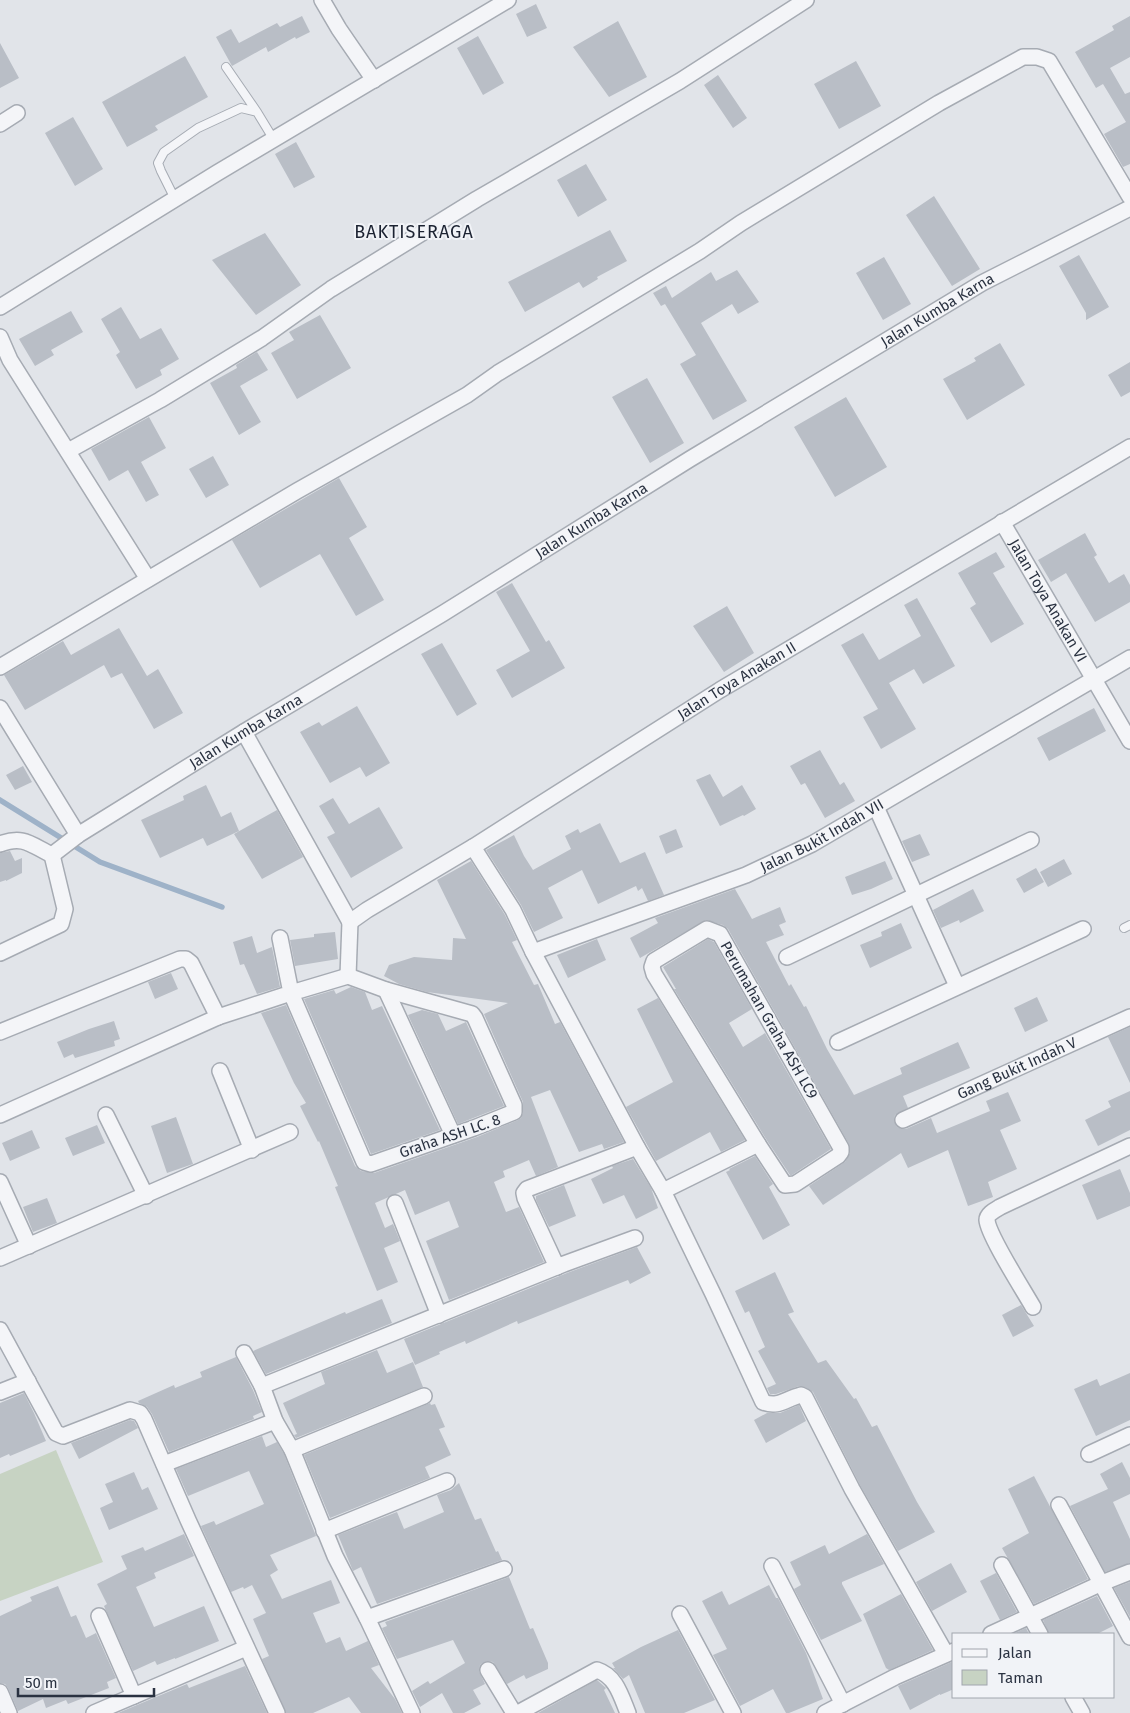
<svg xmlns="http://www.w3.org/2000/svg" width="1130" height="1713" viewBox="0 0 1130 1713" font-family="'Fira Sans',sans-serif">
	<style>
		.green { fill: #c7d3c3 }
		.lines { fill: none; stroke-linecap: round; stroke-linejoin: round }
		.stream { stroke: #9eb2c8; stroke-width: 5.5 }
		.building { fill: #b9bec6 }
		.service-casing { stroke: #a6abb3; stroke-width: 10 }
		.minor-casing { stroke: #a6abb3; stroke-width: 18 }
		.service { stroke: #f4f5f8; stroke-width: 8 }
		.minor { stroke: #f4f5f8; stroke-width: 15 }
		.labels { text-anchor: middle; stroke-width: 4; stroke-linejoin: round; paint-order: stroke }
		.street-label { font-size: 15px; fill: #2a3241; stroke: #f1f3f7 }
		.quarter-label { font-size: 18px; letter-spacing: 1px; fill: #1c2332; stroke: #f1f3f7 }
	</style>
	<rect width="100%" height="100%" fill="#e1e4e9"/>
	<!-- green -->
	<path class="green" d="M56 1450 103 1562 0 1601V1474Z"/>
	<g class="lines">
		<!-- stream -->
		<path class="stream" d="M0 800 100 862 222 907"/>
	</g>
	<!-- building -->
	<path class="building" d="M536 4 547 28 527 37 516 14Z
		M302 16 310 32 296 39 295 37 268 52 266 47 232 66 216 37 231 29 239 43 277 23 280 27Z
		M1130 16V57L1110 68 1125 94 1130 92V164L1123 167 1104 134 1126 122 1103 84 1096 88 1075 52 1114 30 1112 26Z
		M618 21 647 77 609 97 573 47Z
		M478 36 504 83 483 95 457 48Z
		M0 43 19 78 0 88Z
		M185 56 208 97 155 126 158 130 127 147 102 102Z
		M856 61 881 106 839 129 814 84Z
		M718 75 747 118 733 128 704 85Z
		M73 117 103 169 75 186 45 133Z
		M296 142 315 177 294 188 275 154Z
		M586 164 607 200 578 217 557 180Z
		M934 196 980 269 952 286 906 215Z
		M610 230 627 261 597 277 598 279 583 288 579 282 525 312 508 282Z
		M265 233 301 285 256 315 212 260Z
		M1079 255 1109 307 1086 320V313L1059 266Z
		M884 257 911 304 883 320 856 273Z
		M737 270 759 302 738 314 732 304 701 323 747 401 713 420 680 364 696 355 665 304 661 306 653 293 666 286 672 298 711 272 716 281Z
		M121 307 140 339 161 328 179 359 160 370 162 375 136 389 116 355 120 352 101 319Z
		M71 311 83 332 51 350 54 355 35 366 19 339Z
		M320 315 351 368 297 399 271 353 294 340 289 332Z
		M1000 343 1025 385 967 420 943 379 976 361 974 358Z
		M257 352 268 370 240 386 261 422 239 435 210 383 237 368 236 365Z
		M1130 362V392L1121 397 1108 375Z
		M647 378 684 443 650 463 612 397Z
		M846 397 887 467 835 497 794 427Z
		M149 417 166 448 141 462 159 495 146 502 128 470 109 481 91 449Z
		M213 456 229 485 206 498 189 469Z
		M339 478 367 527 349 538 384 600 356 616 320 554 260 588 232 540Z
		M1085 533 1097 555 1094 557 1109 583 1124 574 1130 585V602L1095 622 1066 573 1051 582 1038 560Z
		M996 552 1005 567 993 573 1024 624 991 643 970 608 976 604 958 573Z
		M512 583 546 642 549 640 565 668 512 698 496 670 530 651 496 592Z
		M917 598 955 666 923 684 914 669 889 683 916 729 881 749 863 717 878 709 841 645 863 633 879 660 921 636 904 605Z
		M727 606 754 653 724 672 693 626Z
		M119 628 147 676 158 669 183 713 154 729 122 673 111 678 104 665 25 710 4 675 63 641 71 655Z
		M442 643 477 704 457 716 421 654Z
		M357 706 390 763 366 777 360 767 330 783 300 732 319 722 322 726Z
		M1094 708 1106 731 1049 761 1037 738Z
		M820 750 840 785 844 782 855 801 825 818 805 783 801 785 790 766Z
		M23 766 32 782 15 790 6 775Z
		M710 774 723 797 742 785 756 809 744 816 743 815 720 826 696 780Z
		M206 785 221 817 231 812 239 831 207 846 203 838 160 858 141 820 184 800 183 796Z
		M333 798 349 824 379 807 403 848 351 878 327 837 335 833 319 806Z
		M277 810 303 857 262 879 234 834Z
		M600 823 620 863 645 852 664 895 648 901 642 888 638 891 636 886 598 904 582 870 548 888 563 918 534 932 521 905 486 850 514 835 524 856 533 870 571 849 565 836 578 829 580 833Z
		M676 829 683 847 666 854 659 836Z
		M920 834 930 855 912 862 902 841Z
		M10 851 15 861 22 858V873L6 881V880L0 882V853Z
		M1064 859 1072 874 1048 887 1040 872Z
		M471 861 505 915 517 940 512 942 534 985 538 984 555 1024 560 1022 624 1142 604 1149 602 1144 579 1152 550 1090 531 1097 558 1167 536 1176 529 1160 503 1171 505 1177 494 1182 506 1212 519 1207 544 1262 449 1300 426 1241 459 1227 449 1201 415 1215 405 1190 375 1203 385 1228 393 1224 400 1241 384 1248 398 1282 377 1291 335 1187 338 1186 319 1141 318 1142 300 1106 306 1103 294 1083 261 1013 286 1005 355 1166 361 1171 374 1173 477 1137 518 1120 521 1118 523 1113V1102L484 1014 508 1003 427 992 399 984 384 976 389 965 414 957 452 960 453 938 466 939 437 880Z
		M885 861 893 879 871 889 852 895 845 877Z
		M1036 868 1044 882 1024 893 1016 879Z
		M735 889 752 919 780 907 786 922 779 925 784 935 766 942 789 986 791 984 804 1007 806 1006 827 1049 854 1095 902 1074 900 1068 958 1042 970 1068 903 1096 908 1108 895 1115 894 1120 897 1127 902 1129H906L931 1118 937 1133 990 1111 986 1101 1008 1092 1021 1121 1000 1130 1017 1169 988 1182 993 1197 968 1206 948 1150 908 1168 901 1153 823 1205 809 1186 845 1162 850 1153 849 1144 728 929 723 925 706 920 640 958 630 938 658 923 655 918Z
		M973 889 984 911 960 923 959 920 941 928 933 910Z
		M901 923 912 948 870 968 860 945 882 936 881 932Z
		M335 932 338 959 295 966 290 940 314 937V934Z
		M252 936 257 953 272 947 280 987 257 994 244 964 240 965 233 942Z
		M597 939 606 960 568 978 557 955Z
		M708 939 714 942 752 1009 729 1023 743 1047 765 1033 831 1149 792 1175H790L766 1139 674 989H676L663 967Z
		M171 973 178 989 155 999 148 982Z
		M351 987 365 992 372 1010 382 1006 440 1130 371 1154 304 999 334 990 336 994Z
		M1037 997 1048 1021 1025 1032 1014 1008Z
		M658 998 745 1140 721 1152 710 1132 656 1161 626 1107 673 1082 637 1009Z
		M422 1010 438 1014 446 1031 466 1022 504 1106 458 1124 408 1015Z
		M114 1021 120 1039 114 1041 115 1046 75 1058 73 1054 64 1058 57 1042 89 1029Z
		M1130 1027V1083L1108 1037Z
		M1130 1091V1130L1098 1146 1085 1120 1111 1107 1108 1101Z
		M176 1117 193 1164 167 1173 151 1126Z
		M97 1125 105 1143 73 1156 65 1138Z
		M32 1130 40 1148 10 1161 2 1143Z
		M755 1156 773 1184 769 1187 790 1225 763 1240 726 1172 730 1170 729 1169Z
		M633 1159 651 1188 658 1208 636 1219 624 1195 603 1204 591 1179 613 1168 612 1166Z
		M1120 1169 1130 1193V1206L1097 1220 1082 1185Z
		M564 1185 576 1216 549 1227 536 1200V1196Z
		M47 1198 57 1223 33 1232 23 1207Z
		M637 1247 651 1273 630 1284 628 1280 518 1324 517 1321 466 1344 465 1341 439 1352 440 1354 415 1365 404 1339 567 1273Z
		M775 1272 794 1312 788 1314 818 1363 826 1360 854 1399 856 1398 872 1427 877 1425 917 1502 935 1532 898 1551 860 1485 813 1392 805 1387 799 1386 776 1394H770L767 1388 776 1384 758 1351 765 1347 749 1311 745 1313 735 1291Z
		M382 1299 392 1323 266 1374 253 1351 345 1312 346 1314Z
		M1021 1305 1034 1326 1013 1337 1002 1315Z
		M377 1350 387 1373 413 1362 423 1387 296 1438 294 1435 297 1434 283 1403 325 1384 321 1372Z
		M236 1357 253 1390 262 1412 253 1416 254 1419 169 1452 152 1414 147 1407 139 1403 138 1401 174 1385 175 1388 202 1377 200 1372Z
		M1130 1373V1420L1096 1436 1074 1389 1097 1379 1100 1386Z
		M24 1393 34 1413 46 1441 10 1456 9 1454 0 1458V1403Z
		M430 1403 431 1405 435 1404 445 1427 439 1429 451 1455 425 1467 430 1478 330 1518 304 1455Z
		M799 1405 806 1421 766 1443 754 1420 767 1413H780Z
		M130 1420 134 1421 138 1428 79 1459 71 1443Z
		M262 1436 266 1447 277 1442 284 1454 316 1536 270 1555 278 1570 270 1575 282 1599 331 1580 340 1603 313 1613 326 1643 340 1637 346 1651 368 1641 379 1665 371 1668 395 1699 402 1713H361L349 1697 313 1713H286L262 1659 269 1656 253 1619 266 1613 252 1585 244 1589 243 1587 231 1592 201 1526 214 1521 216 1525 264 1504 249 1471 188 1496 176 1469Z
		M1122 1462 1130 1478V1494L1113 1502 1130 1539V1563L1105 1572 1070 1506 1108 1489 1100 1474Z
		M134 1472 142 1490 148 1487 158 1509 109 1530 100 1508 113 1502 105 1484Z
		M1034 1476 1088 1579 1034 1604 1002 1548 1029 1533 1008 1489Z
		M459 1483 475 1520 481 1518 496 1552 498 1551 502 1560 377 1604 361 1567 353 1571 338 1535 397 1512 404 1529 444 1512 437 1495 451 1490Z
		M184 1534 194 1556 154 1573 156 1578 136 1587 154 1627 204 1606 219 1641 175 1659V1658L157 1665 155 1661 133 1671 104 1606 107 1604 97 1584 127 1569 121 1556 143 1547 145 1551Z
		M867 1534 884 1564 842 1582V1584L862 1621 821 1640 794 1589 801 1585 790 1562 825 1545 829 1554Z
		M951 1563 967 1592 932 1611 916 1582Z
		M996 1573 1017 1612 1000 1620 980 1581Z
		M509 1577 530 1629 533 1628 548 1663V1669L526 1679 524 1675 507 1684 493 1662 488 1661 484 1662 480 1665 479 1671 485 1684 473 1690 481 1704 464 1713H453L442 1693 420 1707 412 1691 428 1681 430 1684 465 1663 453 1640 397 1659 382 1628 387 1626 385 1622Z
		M1130 1582V1617L1114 1588Z
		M769 1585 776 1598H778L806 1653 823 1699 789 1713H786L773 1689 740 1706 713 1655 727 1649 702 1601 722 1591 729 1605Z
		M58 1586 71 1617 76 1615 86 1638 96 1633 116 1678 107 1682 109 1688 68 1704 66 1700 46 1708 43 1699 18 1711 8 1688 5 1684 0 1683V1616L32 1601 30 1597Z
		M901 1594 933 1650 889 1670 886 1668 863 1614Z
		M1097 1596 1113 1626 1097 1634H1049L1043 1620Z
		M1026 1628 1029 1634H1013Z
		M678 1630 715 1700 684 1713H645L629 1675 623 1679 613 1668H615L612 1663 641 1647Z
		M954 1661V1689L940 1695V1694L910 1710 898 1686Z
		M245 1666 267 1713H118L187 1684 189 1688Z
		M597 1680 606 1688 604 1690 615 1713H538Z"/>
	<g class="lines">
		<defs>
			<path id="service" d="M226 67 257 112
				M175 199 161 171 158 163 164 152 198 128 241 108 257 112 274 140
				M1124 928 1130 925"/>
			<g id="minor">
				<path d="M322 0 339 29 374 80"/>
				<path d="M0 124 17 113"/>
				<path d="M0 307 217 173 508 0"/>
				<path d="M0 337 10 360 148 579"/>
				<path d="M68 451 160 400 262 338 331 289 477 199 680 81 806 0"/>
				<path id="s1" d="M1002 522 1130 741"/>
				<path d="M0 667 297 491 467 395 498 373 700 251 741 223 939 103 1023 57H1037L1049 61 1130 197"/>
				<path d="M0 708 78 835"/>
				<path d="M244 732 350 922"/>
				<path d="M876 807 957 986"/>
				<path d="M0 844C24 835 31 845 52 855"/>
				<path d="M473 847 513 910 533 952 637 1147 663 1191 713 1294 763 1402C779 1408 785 1399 801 1395L805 1397 852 1489 946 1654"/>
				<path id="s2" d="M52 855 78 835 244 732 442 614 690 459 982 283 1130 208"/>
				<path id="s3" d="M350 922 367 910 473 847 720 690 1130 447"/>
				<path d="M707 929 720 934 841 1148V1152L838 1156 795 1184 785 1185 758 1144 654 974 652 967 654 961Z"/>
				<path id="s4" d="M533 952 746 875 812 844 1130 658"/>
				<path d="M0 953 61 924 65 909 52 855"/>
				<path d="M787 957 1031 840"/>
				<path d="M348 976 350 922"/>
				<path d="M386 990 453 1135"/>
				<path d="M0 1032 180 959H186L191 963 218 1017"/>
				<path d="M838 1042 1083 929"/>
				<path d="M220 1071 252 1150"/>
				<path d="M0 1115 218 1017 291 993 348 976 386 990 472 1014 475 1018 514 1105V1112L474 1128 371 1164 364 1162 291 993 280 938"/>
				<path d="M106 1115 146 1196"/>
				<path id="s5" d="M903 1120 1130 1017"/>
				<path d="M0 1182 29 1246"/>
				<path d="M663 1191 758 1144"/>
				<path d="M395 1203 439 1315"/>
				<path d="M0 1258 290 1132"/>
				<path d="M557 1267 525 1198 524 1193 527 1189 637 1147"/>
				<path d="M1033 1307C1024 1291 988 1235 987 1220 987 1214 995 1210 1000 1207L1130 1146"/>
				<path d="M0 1330 56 1433 63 1436 130 1410 140 1413 144 1419 188 1520 277 1713"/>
				<path d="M244 1353 262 1386 275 1421 292 1450 335 1556 367 1618 412 1713"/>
				<path d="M262 1386 564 1264 635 1238"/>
				<path d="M0 1392 28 1381"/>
				<path d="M292 1450 424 1396"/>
				<path d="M1089 1454 1130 1435"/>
				<path d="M164 1464 275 1421"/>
				<path d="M1059 1505 1130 1637"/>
				<path d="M324 1531 447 1481"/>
				<path d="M1002 1565 1040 1634"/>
				<path d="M772 1566 843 1704"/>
				<path d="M680 1614 733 1713"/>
				<path d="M99 1616 134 1696"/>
				<path d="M367 1618 504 1569"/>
				<path d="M991 1634 1102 1583 1130 1572"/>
				<path d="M488 1670 514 1713"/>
				<path d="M0 1692 9 1713"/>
				<path d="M1073 1697 1082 1713"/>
				<path d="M94 1713 246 1648"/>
				<path d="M518 1713 597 1670C616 1676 621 1696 628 1713"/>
				<path d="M825 1713 895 1677 954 1651"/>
			</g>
		</defs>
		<!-- service casing -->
		<use href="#service" class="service-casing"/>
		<!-- minor casing -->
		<use href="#minor" class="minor-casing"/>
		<!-- service -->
		<use href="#service" class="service"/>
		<!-- minor -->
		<use href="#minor" class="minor"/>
	</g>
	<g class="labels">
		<!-- street labels -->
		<g class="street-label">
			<text dy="5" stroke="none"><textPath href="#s2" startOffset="1040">Jalan Kumba Karna</textPath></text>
			<text dy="5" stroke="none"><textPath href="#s2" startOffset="635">Jalan Kumba Karna</textPath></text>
			<text dy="5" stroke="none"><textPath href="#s1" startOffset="91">Jalan Toya Anakan VI</textPath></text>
			<text dy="5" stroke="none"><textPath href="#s3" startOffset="456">Jalan Toya Anakan II</textPath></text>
			<text dy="5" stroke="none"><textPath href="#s2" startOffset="230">Jalan Kumba Karna</textPath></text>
			<text dy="5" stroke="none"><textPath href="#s4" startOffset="312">Jalan Bukit Indah VII</textPath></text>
			<text transform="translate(769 1020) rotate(60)" y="5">Perumahan Graha ASH LC9</text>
			<text dy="5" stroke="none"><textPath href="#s5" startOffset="125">Gang Bukit Indah V</textPath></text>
			<text transform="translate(450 1136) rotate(-19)" y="5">Graha ASH LC. 8</text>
		</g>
		<!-- quarter labels -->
		<g class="quarter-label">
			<text x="414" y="238">BAKTISERAGA</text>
		</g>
	</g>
	<!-- legend -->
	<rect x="952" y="1633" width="162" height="65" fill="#f1f3f7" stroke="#a1a6ae"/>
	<rect x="962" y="1649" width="25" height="8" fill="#f4f5f8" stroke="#a1a6ae"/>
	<text x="998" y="1658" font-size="15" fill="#2a3241">Jalan</text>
	<rect x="962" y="1670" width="25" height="15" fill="#c7d3c3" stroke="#a1a6ae"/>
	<text x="998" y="1683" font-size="15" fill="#2a3241">Taman</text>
	<!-- scale -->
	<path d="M18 1688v8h136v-8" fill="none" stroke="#2a3241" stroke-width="2.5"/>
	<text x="25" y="1688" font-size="15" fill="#2a3241" stroke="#f1f3f7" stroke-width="4" paint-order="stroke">50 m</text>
</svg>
